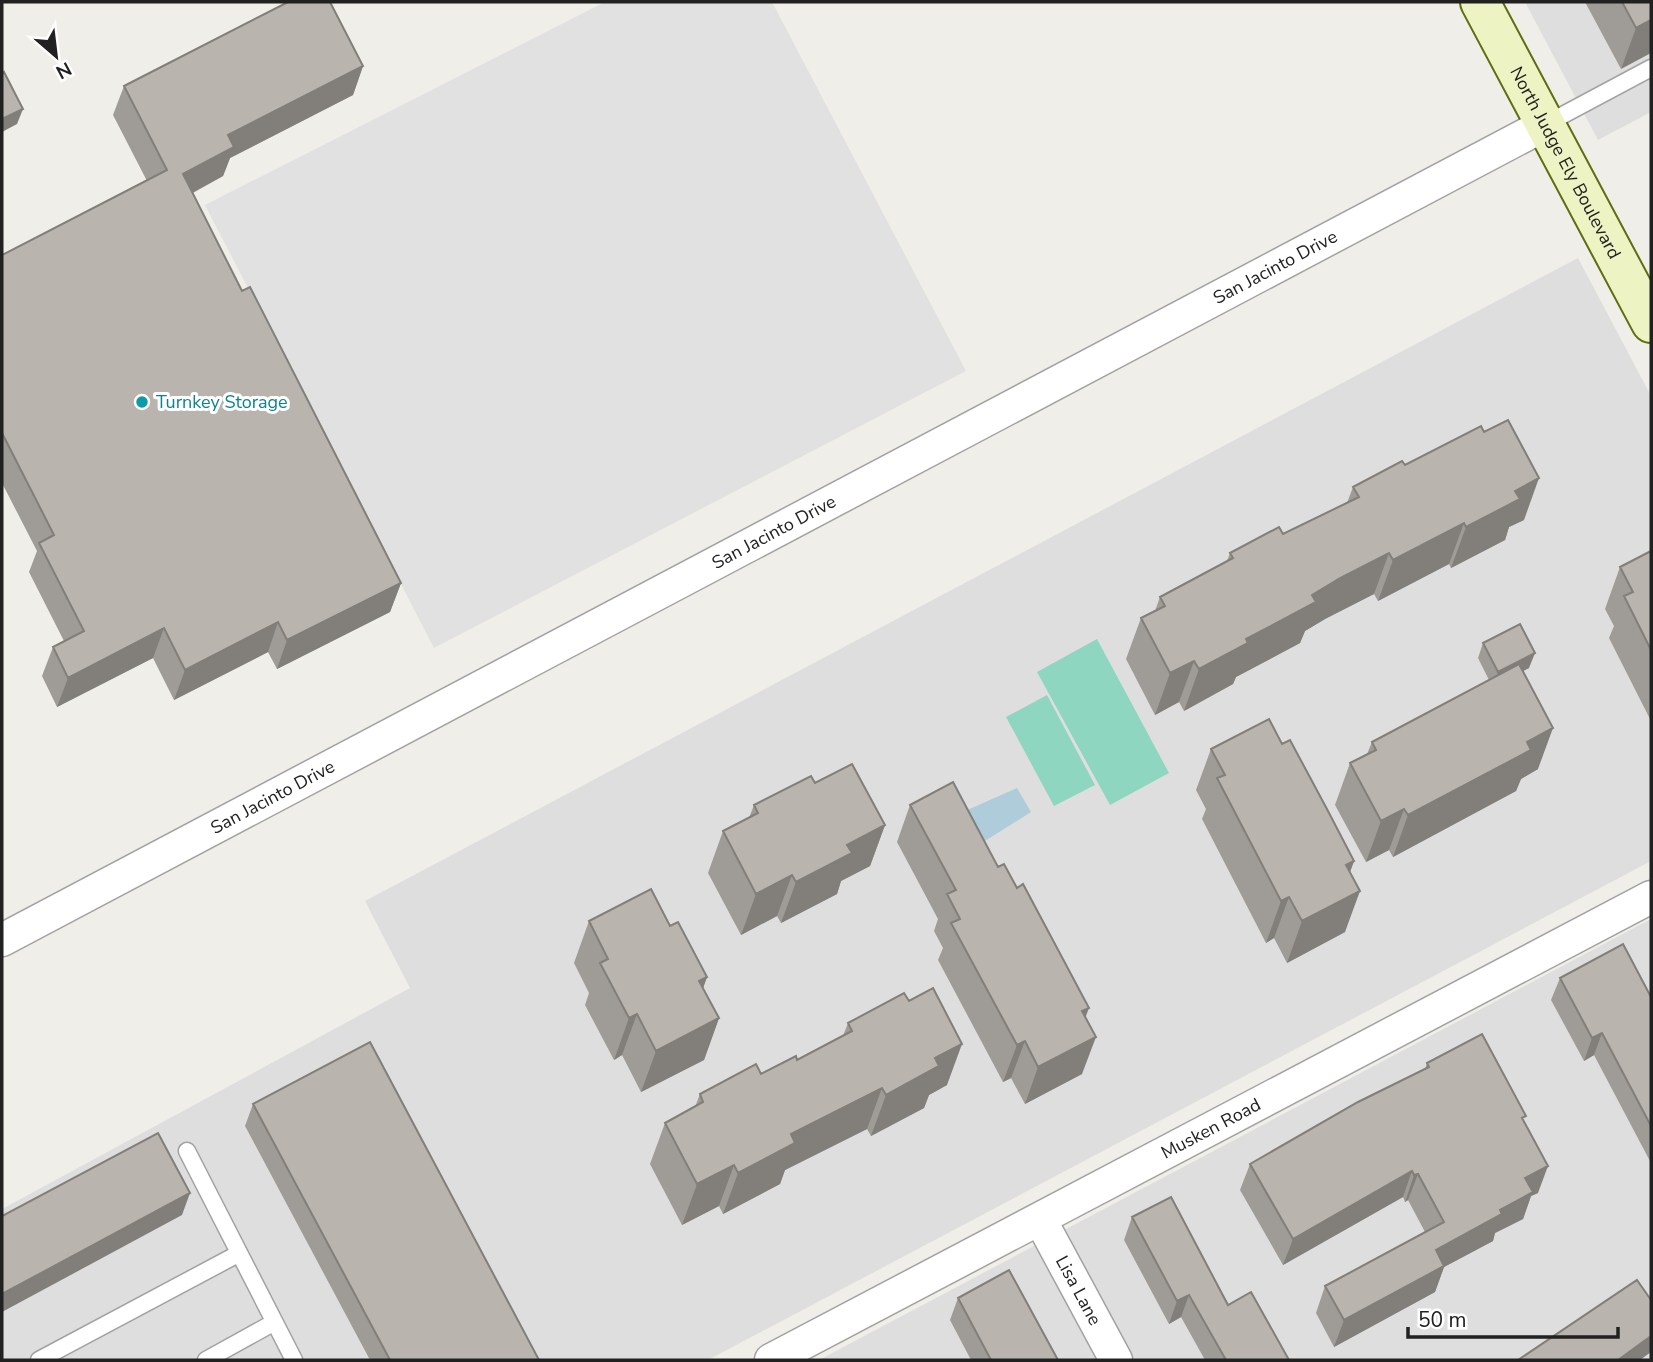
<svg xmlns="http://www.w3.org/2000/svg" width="1653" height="1362" viewBox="0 0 1653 1362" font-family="'Nunito Sans',sans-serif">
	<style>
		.residential { fill: #dfdede }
		.pitch { fill: #8fd6c0 }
		.parking { fill: #e1e1e1 }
		.water { fill: #aeccd9 }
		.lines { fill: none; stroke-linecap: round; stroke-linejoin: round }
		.service-casing { stroke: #a2a2a2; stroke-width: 19 }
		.minor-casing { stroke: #a2a2a2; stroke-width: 35 }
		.secondary-casing { stroke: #5d6e11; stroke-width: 42 }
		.service { stroke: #fff; stroke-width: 16 }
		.minor { stroke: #fff; stroke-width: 32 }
		.secondary { stroke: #edf3c3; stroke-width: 38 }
		.wall { fill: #9f9b96 }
		.shaded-wall { fill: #827e7a }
		.building { fill: #b9b4ae; stroke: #827e7a; stroke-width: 2 }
		.culture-dot { fill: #0f9aa8; stroke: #fff; stroke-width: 2.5 }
		.labels { text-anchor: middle; stroke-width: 6; stroke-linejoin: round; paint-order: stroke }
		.street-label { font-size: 18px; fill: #212121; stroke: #fff }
		.culture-label { font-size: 18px; fill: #0d838f; stroke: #fff; text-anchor: start }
	</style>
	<rect width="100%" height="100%" fill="#f0eee8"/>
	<!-- residential -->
	<path class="residential" d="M1525 2H1651V112L1598 140Z
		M1578 258 1651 396V861L708 1360H2V1209L410 988 365 901Z
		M1651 919V1360H819Z"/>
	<!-- pitch -->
	<path class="pitch" d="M1097 639 1169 773 1110 805 1037 672Z
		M1047 695 1095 785 1054 806 1006 717Z"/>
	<!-- parking -->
	<path class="parking" d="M605 2H772L966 371 434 648 205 205Z"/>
	<!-- water -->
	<path class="water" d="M1017 788 1031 812 980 844 965 811Z"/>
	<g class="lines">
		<defs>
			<path id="service" d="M1546 124 1651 68
				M187 1151 294 1360
				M39 1360 238 1254
				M206 1360 273 1323"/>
			<g id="minor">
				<path id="s1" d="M2 940 1546 124"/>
				<path id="s2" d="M1041 1221 1116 1360"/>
				<path id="s3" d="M771 1360 1651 897"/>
			</g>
			<g id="secondary">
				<path id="s4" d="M1480 2 1651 323"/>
			</g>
		</defs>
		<!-- service casing -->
		<use href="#service" class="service-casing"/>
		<!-- minor casing -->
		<use href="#minor" class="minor-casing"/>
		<!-- secondary casing -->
		<use href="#secondary" class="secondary-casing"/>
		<!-- service -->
		<use href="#service" class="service"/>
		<!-- minor -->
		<use href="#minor" class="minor"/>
		<!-- secondary -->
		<use href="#secondary" class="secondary"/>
	</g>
	<!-- wall -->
	<path class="wall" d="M1585 2H1651L1621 69Z
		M363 66 353 95 230 158 223 176 193 193 242 291 401 583 390 612 277 669 268 652 174 700 153 658 57 707 42 676 53 647 64 641 29 572 37 551 2 483V255L147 181 113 115 124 86Z
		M1405 465 1524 520 1509 527 1505 540 1451 568 1449 564 1378 601 1374 594 1325 619 1305 631 1300 643 1236 677 1233 684 1184 711 1179 702 1155 715 1126 659 1141 618 1155 611 1160 597 1227 561 1230 553 1283 534 1347 503 1353 487Z
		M1651 551V721L1609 638 1614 626 1605 609 1620 567Z
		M1483 643 1529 668 1523 671 1538 769 1521 779 1516 791 1393 857 1389 850 1366 862 1335 805 1350 763 1367 754 1372 742 1489 680 1478 658Z
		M1282 744 1354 861 1350 872 1345 932 1287 963 1274 938 1266 943 1202 819 1206 809 1196 790 1211 749Z
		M815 783 885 825 870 866 841 881 837 894 781 923 777 916 741 935 708 873 723 831 749 818 754 805Z
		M910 805 998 867 1085 1017 1082 1074 1025 1104 1011 1078 1003 1082 938 960 943 948 934 931 938 919 897 842Z
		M589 921 670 926 707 977 703 988 719 1018 704 1060 641 1092 622 1055 614 1060 585 1005 589 993 574 963Z
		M1560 978 1651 997V1163L1594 1055 1584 1061 1551 1000Z
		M848 1023 947 1085 929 1095 924 1108 871 1136 867 1129 785 1170 780 1184 723 1214 719 1206 682 1225 650 1164 665 1123 695 1107 700 1094 761 1074 797 1060 843 1036Z
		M1427 1063 1524 1122 1538 1193 1531 1196 1523 1219 1495 1233 1493 1241 1444 1267 1435 1292 1334 1347 1316 1313 1325 1286 1425 1232 1408 1200 1405 1202 1403 1197 1283 1265 1240 1190 1250 1164 1425 1069Z
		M253 1104 539 1360H370L245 1126Z
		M1132 1217 1228 1305 1289 1360H1205L1181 1317 1169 1324 1124 1240Z
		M958 1298 1058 1360H971L950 1320Z"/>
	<!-- shaded-wall -->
	<path class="shaded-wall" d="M1651 20V53L1621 69 1636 28Z
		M363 66 353 95 230 158 223 176 173 203 183 174 228 135Z
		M23 109 17 124 2 132V119Z
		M1539 478 1524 520 1509 527 1505 540 1451 568 1466 527 1515 491Z
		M1464 523 1449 564 1378 601 1393 560Z
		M1389 553 1374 594 1325 619 1305 631 1300 643 1236 677 1233 684 1184 711 1199 669 1312 595 1340 578Z
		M401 583 390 612 277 669 287 640Z
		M278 622 268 652 174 700 185 670Z
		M164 628 153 658 57 707 68 678Z
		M1535 653 1529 668 1492 687 1498 672Z
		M1194 661 1179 702 1155 715 1170 673Z
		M1553 728 1538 769 1521 779 1516 791 1393 857 1408 815 1527 742Z
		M1404 809 1389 850 1366 862 1381 821Z
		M885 825 870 866 841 881 837 894 781 923 796 882 847 845Z
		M1354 861 1339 902 1360 891 1345 932 1287 963 1302 921 1346 865Z
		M792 875 777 916 741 935 756 894Z
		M1289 897 1274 938 1266 943 1281 901Z
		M707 977 692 1019 699 981Z
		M1089 1008 1075 1045 1082 1011Z
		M637 1014 622 1055 614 1060 629 1018Z
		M719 1018 704 1060 641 1092 656 1051Z
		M1602 1033 1594 1055 1584 1061 1592 1038Z
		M1096 1037 1082 1074 1025 1104 1038 1067Z
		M1025 1041 1011 1078 1003 1082 1017 1045Z
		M962 1044 947 1085 929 1095 924 1108 871 1136 886 1095 935 1058Z
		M882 1088 867 1129 785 1170 780 1184 723 1214 738 1173 791 1134Z
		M734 1165 719 1206 682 1225 697 1184Z
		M1548 1166 1538 1193 1531 1196 1523 1219 1495 1233 1493 1241 1444 1267 1435 1292 1334 1347 1344 1320 1436 1250 1500 1210 1525 1178Z
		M1412 1171 1403 1197 1283 1265 1293 1239Z
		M1418 1174 1408 1200 1405 1202 1414 1175Z
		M190 1193 182 1215 2 1312V1294Z
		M1189 1295 1181 1317 1169 1324 1177 1301Z
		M1651 1336V1352L1640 1360H1618Z"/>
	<!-- building -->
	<path class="building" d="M288 2H330L363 66 228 135 234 147 183 174 242 291 250 287 401 583 287 640 278 622 185 670 164 628 68 678 53 647 84 631 39 543 54 535 2 433V255L167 170 124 86Z
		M1622 2H1651V20L1636 28Z
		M4 72 23 109 2 119V74Z
		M1508 420 1539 478 1515 491 1520 499 1466 527 1464 523 1393 560 1389 553 1340 578 1312 595 1316 602 1246 639 1248 643 1199 669 1194 661 1170 673 1141 618 1165 606 1160 597 1233 558 1230 553 1279 527 1283 534 1359 497 1353 487 1402 461 1405 465 1481 426 1484 432Z
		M1651 551V650L1624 596 1633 592 1620 567Z
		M1520 624 1535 653 1498 672 1483 643Z
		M1519 664 1553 728 1527 742 1531 750 1408 815 1404 809 1381 821 1350 763 1376 750 1372 742Z
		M1269 719 1282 744 1290 740 1328 811 1354 861 1346 865 1360 891 1302 921 1289 897 1281 901 1217 778 1225 775 1211 749Z
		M852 764 885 825 847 845 852 853 796 882 792 875 756 894 723 831 758 813 754 805 811 776 815 783Z
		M953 782 998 867 1004 864 1017 888 1023 884 1089 1008 1082 1011 1096 1037 1038 1067 1025 1041 1017 1045 951 923 960 919 947 894 956 890 910 805Z
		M651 889 670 926 678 922 707 977 699 981 719 1018 656 1051 637 1014 629 1018 600 963 608 959 589 921Z
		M1623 944 1651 997V1126L1602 1033 1592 1038 1560 978Z
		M933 988 962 1044 935 1058 939 1066 886 1095 882 1088 791 1134 795 1143 738 1173 734 1165 697 1184 665 1123 703 1102 700 1094 756 1064 761 1074 796 1056 797 1060 852 1031 848 1023 904 993 909 1001Z
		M1482 1034 1526 1116 1522 1118 1548 1166 1525 1178 1533 1192 1500 1210 1502 1214 1436 1250 1444 1266 1344 1320 1325 1286 1444 1222 1418 1174 1414 1175 1412 1171 1293 1239 1250 1164 1358 1102 1429 1067 1427 1063Z
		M370 1042 539 1360H390L253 1104Z
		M158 1133 190 1193 2 1294V1216Z
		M1171 1197 1228 1305 1251 1292 1289 1360H1226L1189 1295 1177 1301 1132 1217Z
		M1009 1270 1058 1360H991L958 1298Z
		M1637 1280 1651 1300V1336L1618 1360H1518Z"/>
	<!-- markers -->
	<circle class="culture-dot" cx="142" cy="402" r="7"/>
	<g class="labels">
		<!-- street labels -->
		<g class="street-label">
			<text dy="6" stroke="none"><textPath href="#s4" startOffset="182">North Judge Ely Boulevard</textPath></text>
			<text dy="6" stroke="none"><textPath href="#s1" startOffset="1440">San Jacinto Drive</textPath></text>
			<text dy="6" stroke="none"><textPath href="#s1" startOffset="873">San Jacinto Drive</textPath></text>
			<text dy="6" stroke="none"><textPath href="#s1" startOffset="306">San Jacinto Drive</textPath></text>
			<text dy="6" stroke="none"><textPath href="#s3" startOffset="497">Musken Road</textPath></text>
			<text dy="6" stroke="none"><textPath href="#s2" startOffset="79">Lisa Lane</textPath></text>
		</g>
		<!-- culture labels -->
		<g class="culture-label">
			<text x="156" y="408">Turnkey Storage</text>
		</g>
	</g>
	<!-- border -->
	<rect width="1653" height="1362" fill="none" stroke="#212121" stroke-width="7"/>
	<!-- north arrow -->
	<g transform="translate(56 56) rotate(152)" stroke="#ffffff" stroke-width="5" paint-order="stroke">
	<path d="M0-5L12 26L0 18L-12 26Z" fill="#212121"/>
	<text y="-10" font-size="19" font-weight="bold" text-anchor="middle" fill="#212121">N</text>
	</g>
	<!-- scale -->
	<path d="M1408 1327v10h210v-10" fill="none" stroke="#212121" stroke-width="3.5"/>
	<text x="1418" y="1327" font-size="21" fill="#212121" stroke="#ffffff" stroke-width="5" paint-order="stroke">50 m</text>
</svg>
